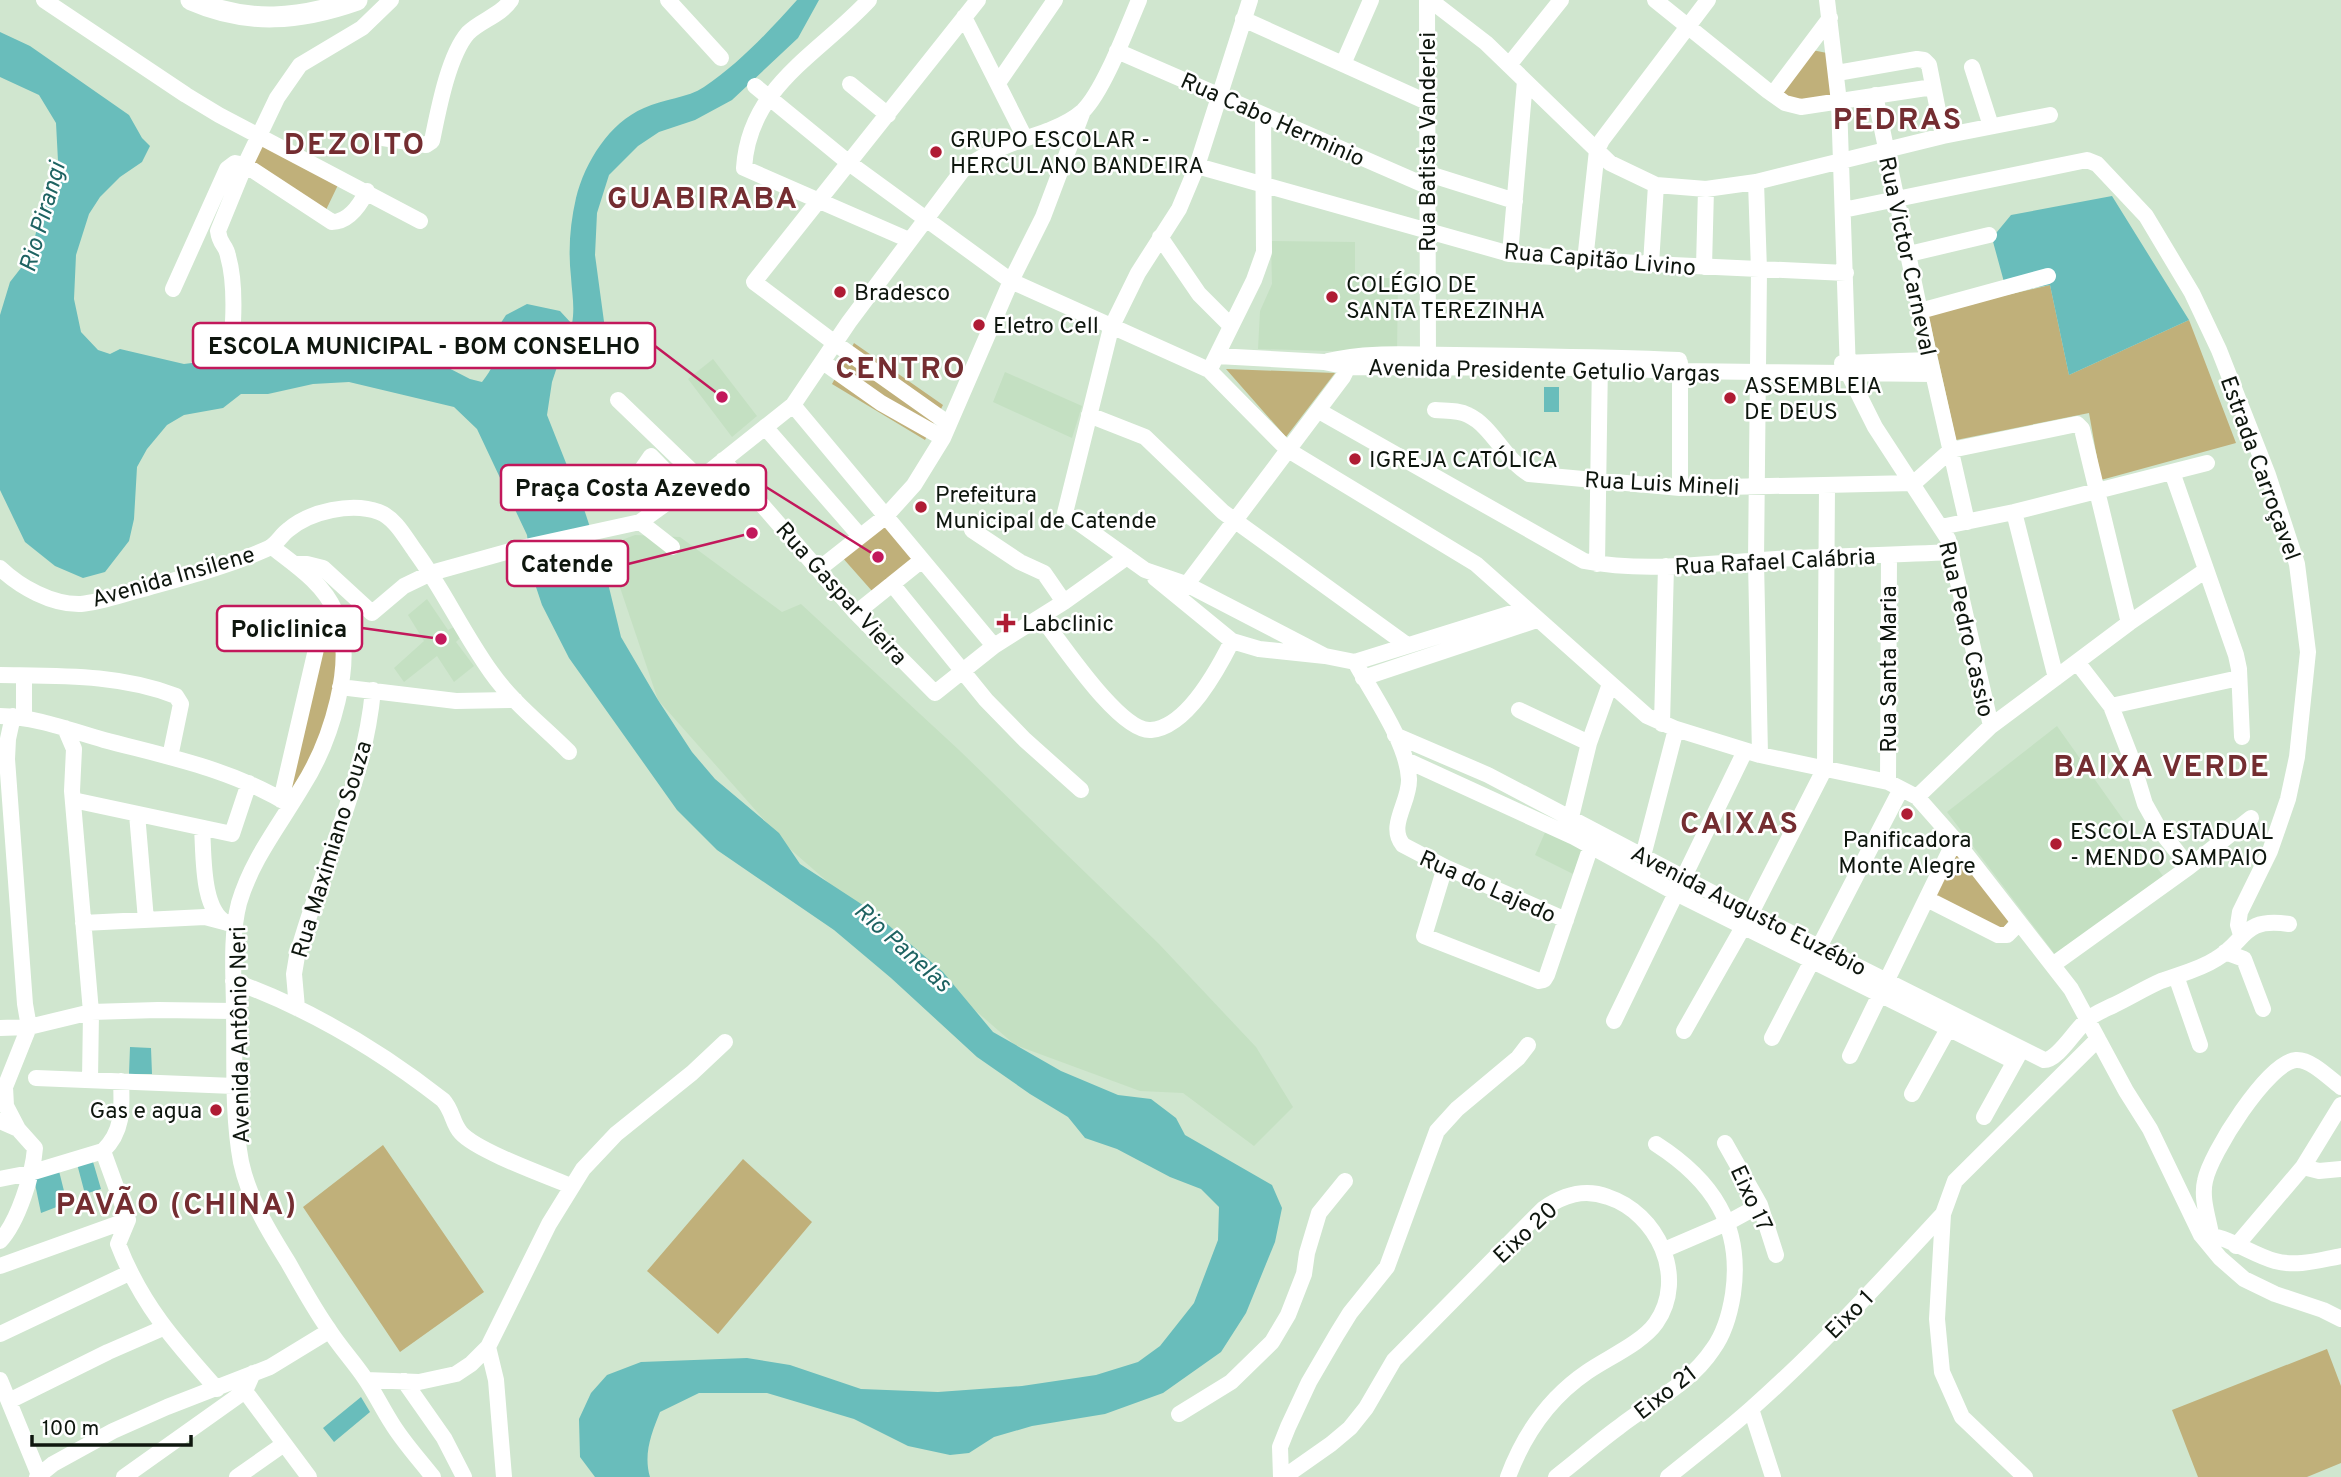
<svg xmlns="http://www.w3.org/2000/svg" width="2341" height="1477" viewBox="0 0 2341 1477" font-family="Overpass,sans-serif">
	<style>
		.built { fill: #c4e0c2 }
		.green { fill: #c0b07a }
		.water { fill: #69bdbb }
		.lines { fill: none; stroke-linecap: round; stroke-linejoin: round }
		.minor { stroke: #fff; stroke-width: 16 }
		.major { stroke: #fff; stroke-width: 21 }
		.poi-dot { fill: #af1c34; stroke: #fff; stroke-width: 2.5 }
		.labels { text-anchor: middle; stroke-width: 5; stroke-linejoin: round; paint-order: stroke }
		.street-label { font-size: 23px; fill: #0e160e; stroke: #fff }
		.poi-label { font-size: 23px; fill: #0e160e; stroke: #fff; text-anchor: start }
		.water-label { font-size: 24px; font-style: italic; fill: #1e6362; stroke: #fff }
		.district-label { font-size: 30px; font-weight: bold; letter-spacing: 2px; fill: #742d31; stroke: #fff }
		.leader { fill: none; stroke: #c2185b; stroke-width: 2.5 }
		.callout-dot { fill: #c2185b; stroke: #fff; stroke-width: 2.5 }
		.callout { fill: #fff; stroke: #c2185b; stroke-width: 2.5 }
		.callout-label { font-size: 24px; text-anchor: middle; font-weight: bold; fill: #0e160e }
	</style>
	<rect width="100%" height="100%" fill="#d0e6cf"/>
	<!-- built -->
	<path class="built" d="M1271 241 1355 242V278H1398L1397 353 1258 349 1260 311 1272 284Z
		M713 359 757 416 732 437 688 379Z
		M1005 372 1082 406 1072 438 993 402Z
		M635 535 680 537 782 612 801 604 959 750 1159 944 1256 1047 1293 1107 1254 1146 1183 1093 1140 1091 1015 1045 790 849 658 700 606 546Z
		M427 599 448 630 454 627 461 637 456 642 474 666 454 682 437 656 404 682 394 668 424 641 408 615Z
		M2057 726 2163 876 2057 957 1947 812Z
		M1547 828 1583 848 1573 874 1535 855Z"/>
	<!-- green -->
	<path class="green" d="M1812 50 1832 54 1837 99 1812 102 1780 96Z
		M260 144 338 185 325 212 249 164Z
		M2050 285 2069 375 2189 320 2236 443 2101 480 2089 413 1956 440 1928 313Z
		M854 343 943 405 925 440 832 384Z
		M1226 369 1335 373 1286 437Z
		M884 521 916 559 872 591 841 556Z
		M324 634H335C341 667 329 723 314 753 307 766 298 779 290 791Z
		M1956 852 2010 919 2002 930 1934 897Z
		M383 1145 484 1292 400 1352 303 1207Z
		M743 1159 812 1222 718 1334 647 1271Z
		M2327 1349 2341 1386V1463L2307 1477H2198L2172 1410Z"/>
	<!-- water -->
	<path class="water" d="M797 0H819L798 38 732 100 695 120 659 132 638 146 609 175 597 213 595 255 605 329 601 341 590 349 560 358 552 382 547 415 583 506 607 579 621 637 658 700 692 752 715 779 779 833 800 864 872 911 943 972 993 1032 1061 1071 1118 1095 1151 1099 1176 1118 1185 1135 1272 1185 1282 1208 1275 1242 1246 1313 1221 1352 1163 1393 1105 1414 1032 1426 994 1437 969 1453 950 1455 908 1446 854 1419 767 1393H699L660 1412C652 1432 643 1454 650 1477H595L580 1457 579 1419 591 1393 607 1375 641 1362 747 1358 790 1365 861 1389 938 1392 1022 1386 1096 1375 1138 1362 1160 1346 1194 1303 1218 1240 1219 1207 1201 1189 1170 1177 1117 1149 1085 1138 1068 1117 1030 1094 977 1057 891 978 834 930 717 850 677 810 569 658 542 605 532 575 527 535 477 429 454 407 349 382 313 384 268 394H241L223 408 184 415 167 425 147 449 137 467 134 519 129 541 105 572 83 578 55 566 25 542 0 490V315L10 282 31 255 44 196 58 161 56 123 39 95 0 77V32L30 46 129 115 142 138 150 146 142 162 120 177 100 197 89 214 76 255 74 299 81 332 98 350 110 354 120 349 184 364 294 350 400 355 437 362 470 379 482 382C497 363 497 355 495 332L506 315 527 304 560 311 572 324C575 307 572 294 571 277 568 250 570 224 576 198 585 162 609 123 644 108 663 99 688 98 704 87 740 63 769 31 797 0Z
		M2112 196 2189 320 2069 375 2050 285 2007 293 1992 238 2011 215Z
		M1544 387H1559V412H1544Z
		M130 1047 151 1048 152 1074H129Z
		M91 1155 101 1189 85 1194 76 1160Z
		M58 1167 67 1203 41 1213 33 1174Z
		M361 1397 370 1412 334 1442 323 1428Z"/>
	<g class="lines">
		<!-- minor -->
		<path class="minor" d="M44 0 186 95 219 115 420 221
			M668 0 721 58
			M869 0C819 54 749 86 744 168L909 240
			M1250 0 1197 166 1179 209 1138 273 1111 328 1065 513 1145 570 1186 584 1325 656
			M1427 0 1428 365
			M1430 0 1486 43 1610 163 1656 185 1706 189 1756 182 1943 136 2050 115
			M1655 0 1768 91 1785 103 1801 107 1933 87
			M1827 0 1839 102 1848 373 1875 427 1948 539 1991 726
			M964 17 1025 138
			M1243 19 1429 103
			M1117 51 1429 187
			M1343 64 1371 0
			M1509 65 1561 0
			M1972 67 1991 126
			M1837 73 1917 59 1924 60 1929 65 1943 136
			M998 83 1055 0
			M850 84 888 115
			M755 86 849 163 1011 281 1209 370 1288 450 1476 564 1647 716 1676 729 1760 755 1888 782 1917 797 1955 840 2071 989 2126 1091 2150 1129 2201 1235 2220 1258 2244 1279 2275 1294 2323 1310 2341 1319
			M1773 94 1830 18
			M1875 95 1930 360 1967 522
			M383 138 426 145 432 141C438 112 448 56 468 33 481 20 500 16 511 0
			M1197 166 1510 254 1651 264 1846 273
			M1429 174 1515 201
			M1756 182 1759 270 1756 561 1760 755
			M1843 210 2087 160 2097 164 2146 216 2192 293 2219 350 2268 475 2297 564 2308 652 2297 757 2288 799 2270 851 2240 912 2238 925 2241 935
			M1160 237 1199 294 1230 325
			M1510 254 1525 81
			M1909 254 1989 235
			M1585 261 1597 150 1602 140 1708 0
			M1651 264 1656 185
			M1704 267 1706 189
			M173 289 227 169 235 163 245 165 277 98 300 65 362 28 391 0
			M1920 311 2048 276
			M233 322C234 301 234 277 228 256 226 244 220 246 218 231L245 165 332 222C349 222 360 205 367 191
			M1217 356 1324 362 1348 367 1599 368 1681 371 1933 374
			M1328 361C1369 351 1414 355 1455 355 1530 356 1605 357 1679 360
			M823 362 881 403 943 438
			M1680 363V488
			M1842 363 1930 360
			M1212 365 1254 280 1264 252 1263 115
			M618 400 700 479
			M793 405 994 646
			M1435 410C1446 411 1459 410 1468 415 1492 426 1505 460 1529 474L1680 488 1914 483 1951 450 2077 424 2082 429 2129 623
			M1319 411 1584 561C1646 573 1713 563 1776 559 1834 556 1893 555 1952 552
			M1089 415 1145 437 1223 512 1407 645
			M949 424 836 344 754 282 978 0
			M765 427 860 536
			M723 460 856 613 935 693 994 646 1064 602 1127 557
			M2172 472 2236 655 2239 669 2242 737
			M629 488 651 456 684 490
			M2014 512 2056 678
			M640 522 672 547
			M1941 527 2014 512 2207 463
			M972 530 1020 562 1044 573 1064 602
			M272 547C295 565 323 583 335 611 358 660 330 743 302 787 279 826 252 859 239 903 230 938 234 978 234 1014 235 1063 232 1113 241 1162 249 1199 268 1230 288 1262 301 1285 314 1309 329 1330 340 1347 353 1361 364 1377 374 1391 382 1408 391 1422 403 1442 419 1459 433 1477
			M294 564H307L323 568 372 613 404 586 431 573 521 548 640 522 700 479 793 405 849 322 962 171C986 150 1020 141 1050 130 1060 126 1074 119 1083 111 1104 90 1127 28 1139 0
			M1597 564 1600 360
			M0 568C20 587 52 605 81 604 102 602 123 594 143 589 185 577 229 566 269 548 277 544 281 535 288 530 310 511 352 502 379 512 395 518 405 537 415 551 443 589 463 633 491 672 512 702 543 726 569 752
			M819 569 885 517 914 485 943 438 1011 281 1043 217 1083 111
			M1155 578 1232 641 1259 649 1325 656 1355 662 1525 609
			M892 584 986 700 1025 740 1081 790
			M1181 592 1343 377 1348 367 1349 358
			M856 613 922 560
			M1041 617C1060 641 1120 733 1151 730 1187 727 1218 669 1232 641
			M1355 662C1373 695 1407 742 1409 779 1410 802 1387 826 1403 845L1445 867 1566 920
			M2077 662 2111 706 2130 755 2145 804 2159 829 2189 867
			M0 675C59 676 120 674 176 696L181 704 170 757
			M1363 678 1537 620
			M340 687 456 701 515 700
			M2111 706 2239 678
			M1519 710 1589 743
			M0 716C36 717 69 730 104 740 168 757 232 769 290 805
			M13 716 8 739 7 759 25 1004 29 1027 5 1087 6 1106 18 1129
			M24 718V676
			M1662 724 1666 566
			M65 728 74 749 72 791 91 1012 90 1080
			M1395 735 1488 775 1751 913 2044 1060C2058 1060 2074 1031 2086 1021 2093 1014 2104 1010 2114 1005 2129 998 2145 988 2161 981 2180 974 2199 970 2216 959 2247 941 2241 917 2289 924
			M1406 760 1574 837 1676 893 2014 1061
			M1888 782 1889 555
			M1917 797 1991 726 2129 623 2206 570
			M73 800 232 834 249 783
			M281 800 320 632
			M137 814 146 920
			M1571 817 1589 743 1610 684
			M202 828C204 853 201 911 227 923
			M1643 856 1676 729
			M1445 867 1424 936 1539 981 1544 980 1547 975 1591 846
			M1927 899 1998 935H2007L2019 923
			M83 923 205 917 224 922
			M2225 952 2244 959 2263 1009
			M2054 964 2189 867 2251 818
			M2176 976 2200 1045
			M233 981C311 1009 379 1050 443 1100 453 1111 452 1123 461 1133 477 1151 547 1176 571 1186
			M297 1008 294 974 297 956C321 867 365 782 373 690
			M1614 1021 1745 751
			M0 1028 29 1027 91 1012 158 1010 234 1011
			M1684 1031 1751 913 1825 768 1827 487
			M1772 1038 1901 789
			M1850 1056 1955 840
			M36 1078 234 1086
			M1912 1094 1953 1020
			M1984 1117 2020 1052
			M0 1121 18 1129 35 1148C33 1174 18 1222 0 1241
			M1725 1143 1760 1205 1776 1255
			M103 1151 128 1220 118 1244C141 1304 175 1342 217 1389
			M2303 1167 2319 1171 2341 1169
			M0 1179 30 1173 103 1151C124 1131 122 1107 121 1081
			M2211 1234C2208 1217 2201 1198 2205 1181 2210 1154 2268 1062 2296 1060 2311 1059 2329 1078 2341 1087
			M2201 1235C2223 1233 2252 1255 2275 1261 2297 1267 2319 1260 2341 1256
			M2236 1246 2303 1167 2341 1105
			M1664 1250 1727 1223 1760 1205
			M0 1266 128 1220
			M0 1334 129 1273
			M488 1347 496 1380 504 1477
			M0 1380 39 1475
			M366 1380 419 1382 456 1374 471 1364 488 1347 549 1224 583 1169 616 1134 692 1073 725 1042
			M404 1381 444 1438 464 1477
			M245 1391 309 1477
			M9 1401 108 1352 163 1328
			M1751 1409 1773 1477
			M1179 1414 1231 1382 1272 1342 1288 1315 1304 1274 1307 1253 1319 1213 1345 1181
			M37 1477 53 1464 113 1431 167 1407 270 1367 329 1331
			M124 1477 245 1391 253 1373
			M237 1477 284 1444
			M1281 1477 1280 1447 1288 1427 1309 1382 1337 1334 1350 1313 1387 1267 1437 1131 1457 1109 1518 1058 1528 1045
			M1284 1477 1331 1444 1350 1428 1366 1408 1394 1360 1543 1209C1563 1195 1584 1188 1608 1197 1657 1213 1688 1277 1656 1323 1642 1343 1607 1358 1587 1372 1549 1398 1524 1434 1508 1477
			M1556 1477C1577 1461 1597 1443 1619 1427 1651 1402 1690 1384 1713 1349 1724 1334 1730 1313 1733 1294 1743 1225 1712 1180 1656 1144
			M1668 1477C1696 1454 1724 1433 1751 1409 1819 1349 1881 1281 1943 1214
			M2025 1477 1962 1417 1942 1372 1937 1319 1943 1214 1955 1181 2098 1039"/>
		<!-- major -->
		<path class="major" d="M191 0C248 25 300 20 357 0"/>
	</g>
	<!-- markers -->
	<g class="poi-dot">
		<circle cx="936" cy="152" r="7"/>
		<circle cx="840" cy="292" r="7"/>
		<circle cx="1332" cy="297" r="7"/>
		<circle cx="979" cy="325" r="7"/>
		<circle cx="1730" cy="398" r="7"/>
		<circle cx="1355" cy="459" r="7"/>
		<circle cx="921" cy="507" r="7"/>
		<path d="M1002.5 612.5h7v7h7v7h-7v7h-7v-7h-7v-7h7z"/>
		<circle cx="1907" cy="814" r="7"/>
		<circle cx="2056" cy="844" r="7"/>
		<circle cx="216" cy="1110" r="7"/>
	</g>
	<g class="labels">
		<!-- street labels -->
		<g class="street-label">
			<text transform="translate(1273 119) rotate(24)" y="8">Rua Cabo Herminio</text>
			<text transform="translate(1427 142) rotate(-90)" y="8">Rua Batista Vanderlei</text>
			<text transform="translate(1908 256) rotate(78)" y="8">Rua Victor Carneval</text>
			<text transform="translate(1600 259) rotate(5)" y="8">Rua Capitão Livino</text>
			<text transform="translate(1544 370) rotate(1)" y="8">Avenida Presidente Getulio Vargas</text>
			<text transform="translate(2261 468) rotate(70)" y="8">Estrada Carroçavel</text>
			<text transform="translate(1662 483) rotate(3)" y="8">Rua Luis Mineli</text>
			<text transform="translate(1775 561) rotate(-3)" y="8">Rua Rafael Calábria</text>
			<text transform="translate(173 576) rotate(-16)" y="8">Avenida Insilene</text>
			<text transform="translate(842 593) rotate(48)" y="8">Rua Gaspar Vieira</text>
			<text transform="translate(1967 629) rotate(77)" y="8">Rua Pedro Cassio</text>
			<text transform="translate(1888 669) rotate(-90)" y="8">Rua Santa Maria</text>
			<text transform="translate(331 849) rotate(-73)" y="8">Rua Maximiano Souza</text>
			<text transform="translate(1488 886) rotate(24)" y="8">Rua do Lajedo</text>
			<text transform="translate(1749 910) rotate(27)" y="8">Avenida Augusto Euzébio</text>
			<text transform="translate(239 1035) rotate(-91)" y="8">Avenida Antônio Neri</text>
			<text transform="translate(1752 1198) rotate(65)" y="8">Eixo 17</text>
			<text transform="translate(1525 1232) rotate(-43)" y="8">Eixo 20</text>
			<text transform="translate(1849 1314) rotate(-45)" y="8">Eixo 1</text>
			<text transform="translate(1665 1392) rotate(-38)" y="8">Eixo 21</text>
		</g>
		<!-- poi labels -->
		<g class="poi-label">
			<text x="950" y="147">GRUPO ESCOLAR -<tspan x="950" dy="26">HERCULANO BANDEIRA</tspan></text>
			<text x="1346" y="292">COLÉGIO DE<tspan x="1346" dy="26">SANTA TEREZINHA</tspan></text>
			<text x="854" y="300">Bradesco</text>
			<text x="993" y="333">Eletro Cell</text>
			<text x="1744" y="393">ASSEMBLEIA<tspan x="1744" dy="26">DE DEUS</tspan></text>
			<text x="1369" y="467">IGREJA CATÓLICA</text>
			<text x="935" y="502">Prefeitura<tspan x="935" dy="26">Municipal de Catende</tspan></text>
			<text x="1022" y="631">Labclinic</text>
			<text x="2070" y="839">ESCOLA ESTADUAL<tspan x="2070" dy="26">- MENDO SAMPAIO</tspan></text>
			<text x="1907" y="847" text-anchor="middle">Panificadora<tspan x="1907" dy="26">Monte Alegre</tspan></text>
			<text x="202" y="1118" text-anchor="end">Gas e agua</text>
		</g>
		<!-- water labels -->
		<g class="water-label">
			<text transform="translate(42 217) rotate(-74)" y="8">Rio Pirangi</text>
			<text transform="translate(903 947) rotate(42)" y="8">Rio Panelas</text>
		</g>
		<!-- district labels -->
		<g class="district-label">
			<text x="1898" y="129">PEDRAS</text>
			<text x="355" y="154">DEZOITO</text>
			<text x="703" y="208">GUABIRABA</text>
			<text x="901" y="378">CENTRO</text>
			<text x="2162" y="776">BAIXA VERDE</text>
			<text x="1740" y="833">CAIXAS</text>
			<text x="177" y="1214">PAVÃO (CHINA)</text>
		</g>
	</g>
	<!-- callouts -->
	<path class="leader" d="M722 397L655 346M878 557L766 487M752 533L628 564M441 639L362 628"/>
	<g class="callout-dot">
		<circle cx="722" cy="397" r="7"/>
		<circle cx="878" cy="557" r="7"/>
		<circle cx="752" cy="533" r="7"/>
		<circle cx="441" cy="639" r="7"/>
	</g>
	<g class="callout">
		<rect x="193" y="323" width="462" height="45" rx="7"/>
		<rect x="501" y="465" width="265" height="45" rx="7"/>
		<rect x="507" y="541" width="121" height="45" rx="7"/>
		<rect x="217" y="606" width="145" height="45" rx="7"/>
	</g>
	<g class="callout-label">
		<text x="424" y="354">ESCOLA MUNICIPAL - BOM CONSELHO</text>
		<text x="633" y="496">Praça Costa Azevedo</text>
		<text x="567" y="572">Catende</text>
		<text x="289" y="637">Policlinica</text>
	</g>
	<!-- scale -->
	<path d="M32 1435v10h159v-10" fill="none" stroke="#0e160e" stroke-width="3.5"/>
	<text x="42" y="1435" font-size="21" fill="#0e160e" stroke="#ffffff" stroke-width="5" paint-order="stroke">100 m</text>
</svg>
